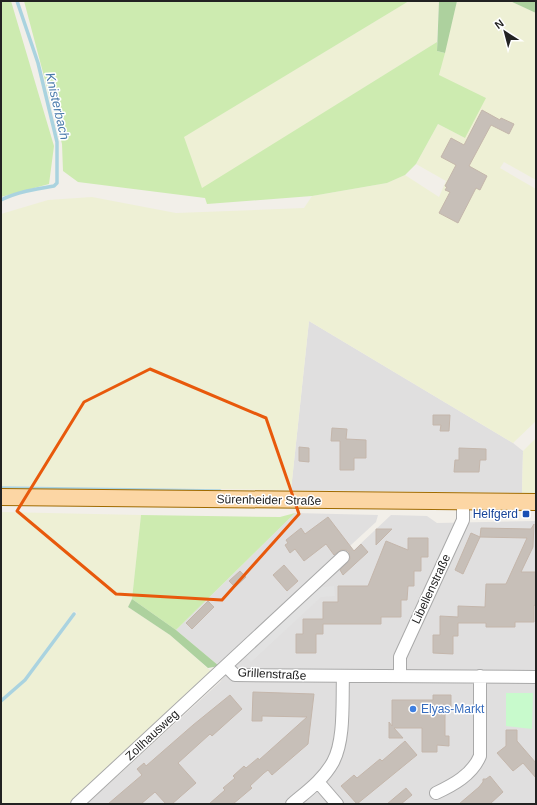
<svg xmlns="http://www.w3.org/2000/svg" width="537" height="805" viewBox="0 0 537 805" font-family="Arial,sans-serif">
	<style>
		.residential { fill: #e0dfdf }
		.farmland { fill: #eef0d5 }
		.grass { fill: #cdebb0 }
		.forest { fill: #add19e }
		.park { fill: #c8facc }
		.parking { fill: #e2e2e2 }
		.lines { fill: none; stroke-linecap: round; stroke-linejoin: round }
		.stream { stroke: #aad3df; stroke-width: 3.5 }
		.building { fill: #c7bfb8; stroke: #c4b6ab }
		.minor-casing { stroke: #a9a9a9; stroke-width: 14 }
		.major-casing { stroke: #a06b00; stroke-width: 18 }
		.minor { stroke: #fff; stroke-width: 12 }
		.major { stroke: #fcd6a4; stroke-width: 16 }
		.marked { fill: none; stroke: #e8590c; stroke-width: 3; stroke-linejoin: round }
		.transit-dot { fill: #1a4fb4; stroke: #fff; stroke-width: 1.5 }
		.shop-dot { fill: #3f7fe0; stroke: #fff; stroke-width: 1.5 }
		.labels { text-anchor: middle; stroke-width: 3; stroke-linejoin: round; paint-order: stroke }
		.street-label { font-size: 12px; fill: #222; stroke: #fff }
		.transit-label { font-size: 12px; fill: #164399; stroke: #fff; text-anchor: end }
		.shop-label { font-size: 12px; fill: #366cbe; stroke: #fff; text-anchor: start }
		.water-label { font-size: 13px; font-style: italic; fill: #4a7aab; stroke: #fff }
	</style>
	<rect width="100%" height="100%" fill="#f2efe9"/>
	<!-- residential -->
	<path class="residential" d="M309 321 513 443 523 451 522 493 291 490Z
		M295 513 378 515 376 522 219 666 176 630Z
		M391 515 427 516 437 523 536 521V804H87L220 682 237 660Z"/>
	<!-- farmland -->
	<path class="farmland" d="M409 1H439L437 42 202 189 183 137Z
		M457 1H510L536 13V180L504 162 500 168 536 189V421L513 443 309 321 291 490 1 486V214L48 200 92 197 176 213 304 208 312 196 387 183 405 175 439 197 446 181 416 164 438 124 465 138 439 75Z
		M536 438V493H522L523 451Z
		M1 512 141 515 132 599 128 607 170 635 212 672 68 804H1V703L26 681 77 613 74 611 23 680 1 699Z"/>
	<!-- grass -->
	<path class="grass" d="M1 1H11L54 146 49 184 1 197Z
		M24 1H409L184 137 202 188 437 42V51L445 53 439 75 486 98 465 138 438 124 416 164 405 175 387 183 312 196 207 204 205 198 78 182 63 171 62 144Z
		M295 513 176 630 132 599 141 515 280 517Z"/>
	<!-- forest -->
	<path class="forest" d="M439 1H457L445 53 437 51Z
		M510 1H536V13Z
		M132 599 176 630 219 666 208 668 170 635 128 607Z"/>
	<!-- park -->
	<path class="park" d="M506 693H533L532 729 506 726Z"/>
	<!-- parking -->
	<path class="parking" d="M334 586 335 596 321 597 251 662 244 654 315 588Z"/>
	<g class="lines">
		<!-- stream -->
		<path class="stream" d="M1 200C17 192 36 189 54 186L57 183V142L38 63 17 1
			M1 488 220 491
			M1 701 25 680 74 614"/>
	</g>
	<!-- building -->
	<path class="building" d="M482 110 500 120 501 118 514 124 509 134 491 125 469 166 487 176 480 190 476 188 458 223 439 213 450 192 445 190 447 187 445 186 456 165 441 157 451 138 464 145Z
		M433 415H450L449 431H440L441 425H433Z
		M332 428 347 429 346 439 366 440V458H354V470H340V441H331Z
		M299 447 309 448V462L299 461Z
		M459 448 486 449V460H480L479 472H454L455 460H459Z
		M328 517 354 551 361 544 368 552 343 575 340 570 350 559 349 552 346 550H341L334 555 326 544 304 561 295 549 290 553 285 545 288 543 286 540 301 528 305 534Z
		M534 524 533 547 521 572H536V606L534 605V622H515V627H486V623H458V636H453V654L433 653V635H440V616L458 617V606L485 607 486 584H506L527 538 480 537 481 528 531 529Z
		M376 529H392L376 545Z
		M471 533 480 537 463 574 455 570Z
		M408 538H428V557H421V571H414V586H408L407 600H401V617H381V624H323V634H316V653H296V634H303V619H323V602H338V586H368L386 541 408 550Z
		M284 565 298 581 287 591 273 575Z
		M240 571 246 577 235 587 229 581Z
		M208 601 214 607 192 629 186 623Z
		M253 692 314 694 308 744 272 775 268 770 264 773 250 786 252 788 233 804H209L225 790 223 788 235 778 233 776 244 766 246 768 258 758 259 760 307 717 262 716V721H252Z
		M230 695 242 709 212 736 210 734 178 763 196 783 172 804H166L155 792 141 804H108L142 775 137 769 144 763 146 766 193 725Z
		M433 695H451V712H445V736H449V746L437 745V752H422V728H394L403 738H389V722L392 726V700H433Z
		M506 730H517V741L536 763V778L523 763 513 771 497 753 506 746Z
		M405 741 417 755 357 804 341 786 354 775 357 778 380 759 382 761Z
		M490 776 503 792 490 804H459L479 787 483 782V779H486Z
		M406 788 412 795 401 804H387Z"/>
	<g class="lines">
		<defs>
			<path id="minor" d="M226 666 235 675 536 677
				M400 675V657L463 520V502
				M318 782 337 804
				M436 793C453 785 472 775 480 756V676
				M77 804 343 557
				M292 804C306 792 323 780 333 762 345 740 342 701 343 676"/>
			<path id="major" d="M1 497 536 502"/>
		</defs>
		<!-- minor casing -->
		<use href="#minor" class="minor-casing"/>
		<!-- major casing -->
		<use href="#major" class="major-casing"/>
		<!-- minor -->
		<use href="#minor" class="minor"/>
		<!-- major -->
		<use href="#major" class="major"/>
	</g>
	<!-- marked area -->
	<path class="marked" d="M150 369 266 418 299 514 222 600 116 594 17 511 84 402Z"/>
	<!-- markers -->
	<rect class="transit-dot" x="522" y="510" width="8" height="8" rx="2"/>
	<circle class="shop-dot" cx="413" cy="709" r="4"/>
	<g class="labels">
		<!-- street labels -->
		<g class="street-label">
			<text transform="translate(269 500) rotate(1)" y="4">Sürenheider Straße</text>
			<text transform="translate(431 589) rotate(-65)" y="4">Libellenstraße</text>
			<text transform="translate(272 674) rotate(3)" y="4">Grillenstraße</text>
			<text transform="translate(152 735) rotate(-43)" y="4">Zollhausweg</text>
		</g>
		<!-- transit labels -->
		<g class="transit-label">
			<text x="518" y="518">Helfgerd</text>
		</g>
		<!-- shop labels -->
		<g class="shop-label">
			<text x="421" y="713">Elyas-Markt</text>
		</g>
		<!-- water labels -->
		<g class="water-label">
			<text transform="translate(58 106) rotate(77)" y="5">Knisterbach</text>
		</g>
	</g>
	<!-- border -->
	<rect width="537" height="805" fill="none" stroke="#222222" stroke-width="4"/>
	<!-- north arrow -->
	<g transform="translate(505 32) rotate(324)" stroke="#ffffff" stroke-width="3" paint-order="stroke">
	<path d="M0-3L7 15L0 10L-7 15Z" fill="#222222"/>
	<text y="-6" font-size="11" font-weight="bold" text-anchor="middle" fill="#222222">N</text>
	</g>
</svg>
